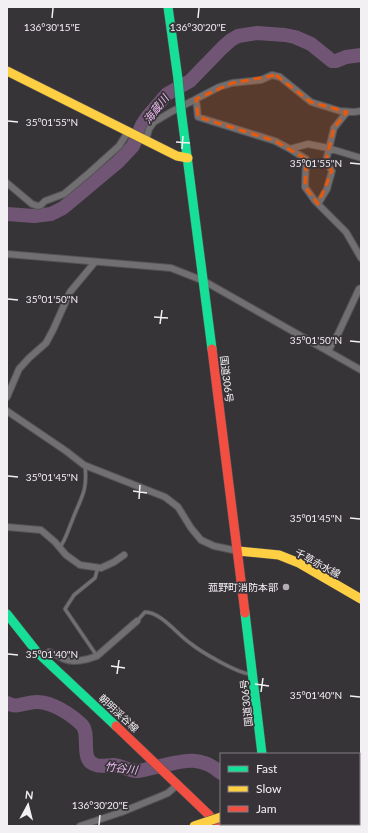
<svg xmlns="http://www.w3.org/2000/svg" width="368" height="833" viewBox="0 0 368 833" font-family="Lato,'Noto Sans JP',sans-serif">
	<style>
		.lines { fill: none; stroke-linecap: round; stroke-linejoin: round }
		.river { stroke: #715574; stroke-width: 14 }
		.lane-casing { stroke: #555355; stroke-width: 4.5 }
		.street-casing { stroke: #555355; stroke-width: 8 }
		.fast-casing { stroke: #555355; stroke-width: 10 }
		.slow-casing { stroke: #555355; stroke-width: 10 }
		.jam-casing { stroke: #555355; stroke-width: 10 }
		.lane { stroke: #716f71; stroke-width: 3 }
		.street { stroke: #716f71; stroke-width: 6 }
		.fast { stroke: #16e098; stroke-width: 9 }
		.slow { stroke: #ffcf43; stroke-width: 9 }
		.jam { stroke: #f24e42; stroke-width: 9 }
		.fast-bridge-casing { stroke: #555355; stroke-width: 10; stroke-linecap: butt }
		.slow-bridge-casing { stroke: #555355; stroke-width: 10; stroke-linecap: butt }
		.fast-bridge { stroke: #16e098; stroke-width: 9 }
		.slow-bridge { stroke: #ffcf43; stroke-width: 9 }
		.marked { fill: #e8590c; fill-opacity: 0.2; stroke: #e8590c; stroke-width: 3; stroke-dasharray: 8 5; stroke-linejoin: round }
		.ticks { fill: none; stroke: #f3f0f3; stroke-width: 1.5 }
		.poi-dot { fill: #b1aeb1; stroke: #373338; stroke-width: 1.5 }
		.labels { text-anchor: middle; stroke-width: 3.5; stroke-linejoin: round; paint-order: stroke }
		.street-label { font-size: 10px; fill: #f3f0f3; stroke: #373338 }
		.poi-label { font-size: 10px; fill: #f3f0f3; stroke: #373338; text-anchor: end }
		.water-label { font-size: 11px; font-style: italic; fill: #f1bef6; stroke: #373338 }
		.ticks-label { font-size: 10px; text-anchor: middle; fill: #f3f0f3; stroke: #373338; stroke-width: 3.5; stroke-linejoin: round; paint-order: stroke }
	</style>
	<rect width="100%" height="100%" fill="#363437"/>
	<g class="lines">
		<!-- river -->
		<path class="river" d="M7 214 34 216 51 214 63 208 118 162 133 146 142 125 148 116 167 94 190 81 222 48 231 40 238 36 257 33 285 35 295 37 311 44 332 61H336L346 57 361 55
			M7 703C17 709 25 702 36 702 51 701 72 715 82 725 91 735 79 761 96 765 101 767 108 765 114 765 122 766 129 771 138 771 142 771 148 769 152 768 180 762 198 753 221 773
			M287 824 291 826"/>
		<defs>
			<path id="lane" d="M60 547C66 539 68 530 72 521 80 499 88 492 85 466
				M137 621 145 612C161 612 178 635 190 643 201 652 237 673 250 674
				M97 656 65 609 74 595 95 578 98 567"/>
			<path id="street" d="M196 99 198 117 275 141 290 149 308 144 328 148 361 158
				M146 140 149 129 154 122 171 112 219 87 232 83 261 80 272 75 280 77 311 102 340 111 354 112 361 111
				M290 149 306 159 305 187 315 201 346 232 361 258
				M7 183 32 204 38 206 41 205 45 201 64 194 89 173 119 146 128 132
				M318 204 327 189 332 171 326 161 334 128 347 112
				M7 254 171 268 204 281 361 370
				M328 351 338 334 359 289 361 288
				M7 397 19 369 29 358 46 343 53 330 70 292 95 262
				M7 411 66 451 84 465 165 497 178 507 191 528 201 540 214 546 238 551
				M7 527 41 530 55 542 66 555 80 565 101 568 114 562 124 555
				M43 657 49 652C56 653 57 656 64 659 73 663 87 660 97 656L137 621
				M80 826 122 812 161 796 168 793 177 785"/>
			<path id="fast" d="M168 7 178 79
				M181 110 212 349
				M245 613 262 754
				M7 614 37 652 116 726
				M359 788 361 787
				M270 824V826
				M323 826 329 824"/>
			<path id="slow" d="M7 71 177 156 188 158
				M238 551 279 555 299 563 361 599
				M359 773H361
				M240 826 246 824"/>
			<path id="jam" d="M212 349 245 613
				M116 726 208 814 218 826
				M359 814H361"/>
		</defs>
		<!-- lane casing -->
		<use href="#lane" class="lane-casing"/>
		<!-- street casing -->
		<use href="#street" class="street-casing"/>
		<!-- fast casing -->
		<use href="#fast" class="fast-casing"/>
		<!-- slow casing -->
		<use href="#slow" class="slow-casing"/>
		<!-- jam casing -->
		<use href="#jam" class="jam-casing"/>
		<!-- lane -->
		<use href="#lane" class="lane"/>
		<!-- street -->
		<use href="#street" class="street"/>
		<!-- fast -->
		<use href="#fast" class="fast"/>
		<!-- slow -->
		<use href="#slow" class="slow"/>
		<!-- jam -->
		<use href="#jam" class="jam"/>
		<defs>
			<path id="fast-bridge" d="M178 79 181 110"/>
			<path id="slow-bridge" d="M194 826 221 817"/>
		</defs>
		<!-- fast-bridge casing -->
		<use href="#fast-bridge" class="fast-bridge-casing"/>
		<!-- slow-bridge casing -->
		<use href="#slow-bridge" class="slow-bridge-casing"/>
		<!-- fast-bridge -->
		<use href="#fast-bridge" class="fast-bridge"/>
		<!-- slow-bridge -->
		<use href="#slow-bridge" class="slow-bridge"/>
	</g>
	<!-- marked area -->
	<path class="marked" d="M276 75 311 102 347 112 334 128 326 161 332 171 318 204 305 187 306 159 275 141 198 117 196 99 232 83Z"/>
	<!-- ticks -->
	<path class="ticks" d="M52 18 53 8M198 18 199 8M8 121 18 122M176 142 190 143M182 149 183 136M350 163 360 164M8 299 18 300M154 317 168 318M160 324 162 310M350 341 360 342M8 476 18 477M133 491 147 493M139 499 140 485M350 518 360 519M8 654 18 655M111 666 125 668M117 674 119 660M255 684 269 686M261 692 263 678M350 696 360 697M99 825 100 815"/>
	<!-- markers -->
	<circle class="poi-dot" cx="286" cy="587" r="4"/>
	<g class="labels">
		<!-- street labels -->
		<g class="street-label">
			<text transform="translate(227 379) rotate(83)" y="4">国道306号</text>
			<text transform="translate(318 563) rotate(28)" y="4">千草赤水線</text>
			<text transform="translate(246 703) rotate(-96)" y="4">国道306号</text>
			<text transform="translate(119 713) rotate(43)" y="4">朝明渓谷線</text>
		</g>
		<!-- poi labels -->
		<g class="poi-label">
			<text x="278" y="591">菰野町消防本部</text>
		</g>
		<!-- water labels -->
		<g class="water-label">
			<text transform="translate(156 109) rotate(-52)" y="4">海蔵川</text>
			<text transform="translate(121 768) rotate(7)" y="4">竹谷川</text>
		</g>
	</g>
	<g class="ticks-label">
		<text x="52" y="31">136°30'15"E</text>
		<text x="198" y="31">136°30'20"E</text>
		<text x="52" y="126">35°01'55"N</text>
		<text x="316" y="167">35°01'55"N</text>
		<text x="52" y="303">35°01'50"N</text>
		<text x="316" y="344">35°01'50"N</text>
		<text x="52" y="481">35°01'45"N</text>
		<text x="316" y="522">35°01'45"N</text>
		<text x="52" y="658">35°01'40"N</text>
		<text x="316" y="699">35°01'40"N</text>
		<text x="100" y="809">136°30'20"E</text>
	</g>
	<!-- border -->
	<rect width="368" height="833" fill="none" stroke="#f3f0f3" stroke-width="16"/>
	<!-- legend -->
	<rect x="220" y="753" width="140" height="72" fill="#373338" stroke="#827f83"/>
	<rect x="228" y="766" width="20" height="6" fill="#16e098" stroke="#827f83"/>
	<text x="256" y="773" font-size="12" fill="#f3f0f3">Fast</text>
	<rect x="228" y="786" width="20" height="6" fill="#ffcf43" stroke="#827f83"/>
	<text x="256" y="793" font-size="12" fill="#f3f0f3">Slow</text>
	<rect x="228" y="806" width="20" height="6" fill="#f24e42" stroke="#827f83"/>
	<text x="256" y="813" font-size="12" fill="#f3f0f3">Jam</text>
	<!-- north arrow -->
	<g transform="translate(28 805) rotate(7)" stroke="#373338" stroke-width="3" paint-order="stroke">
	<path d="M0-3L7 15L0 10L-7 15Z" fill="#f3f0f3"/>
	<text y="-6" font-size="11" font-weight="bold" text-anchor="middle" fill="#f3f0f3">N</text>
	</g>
</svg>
